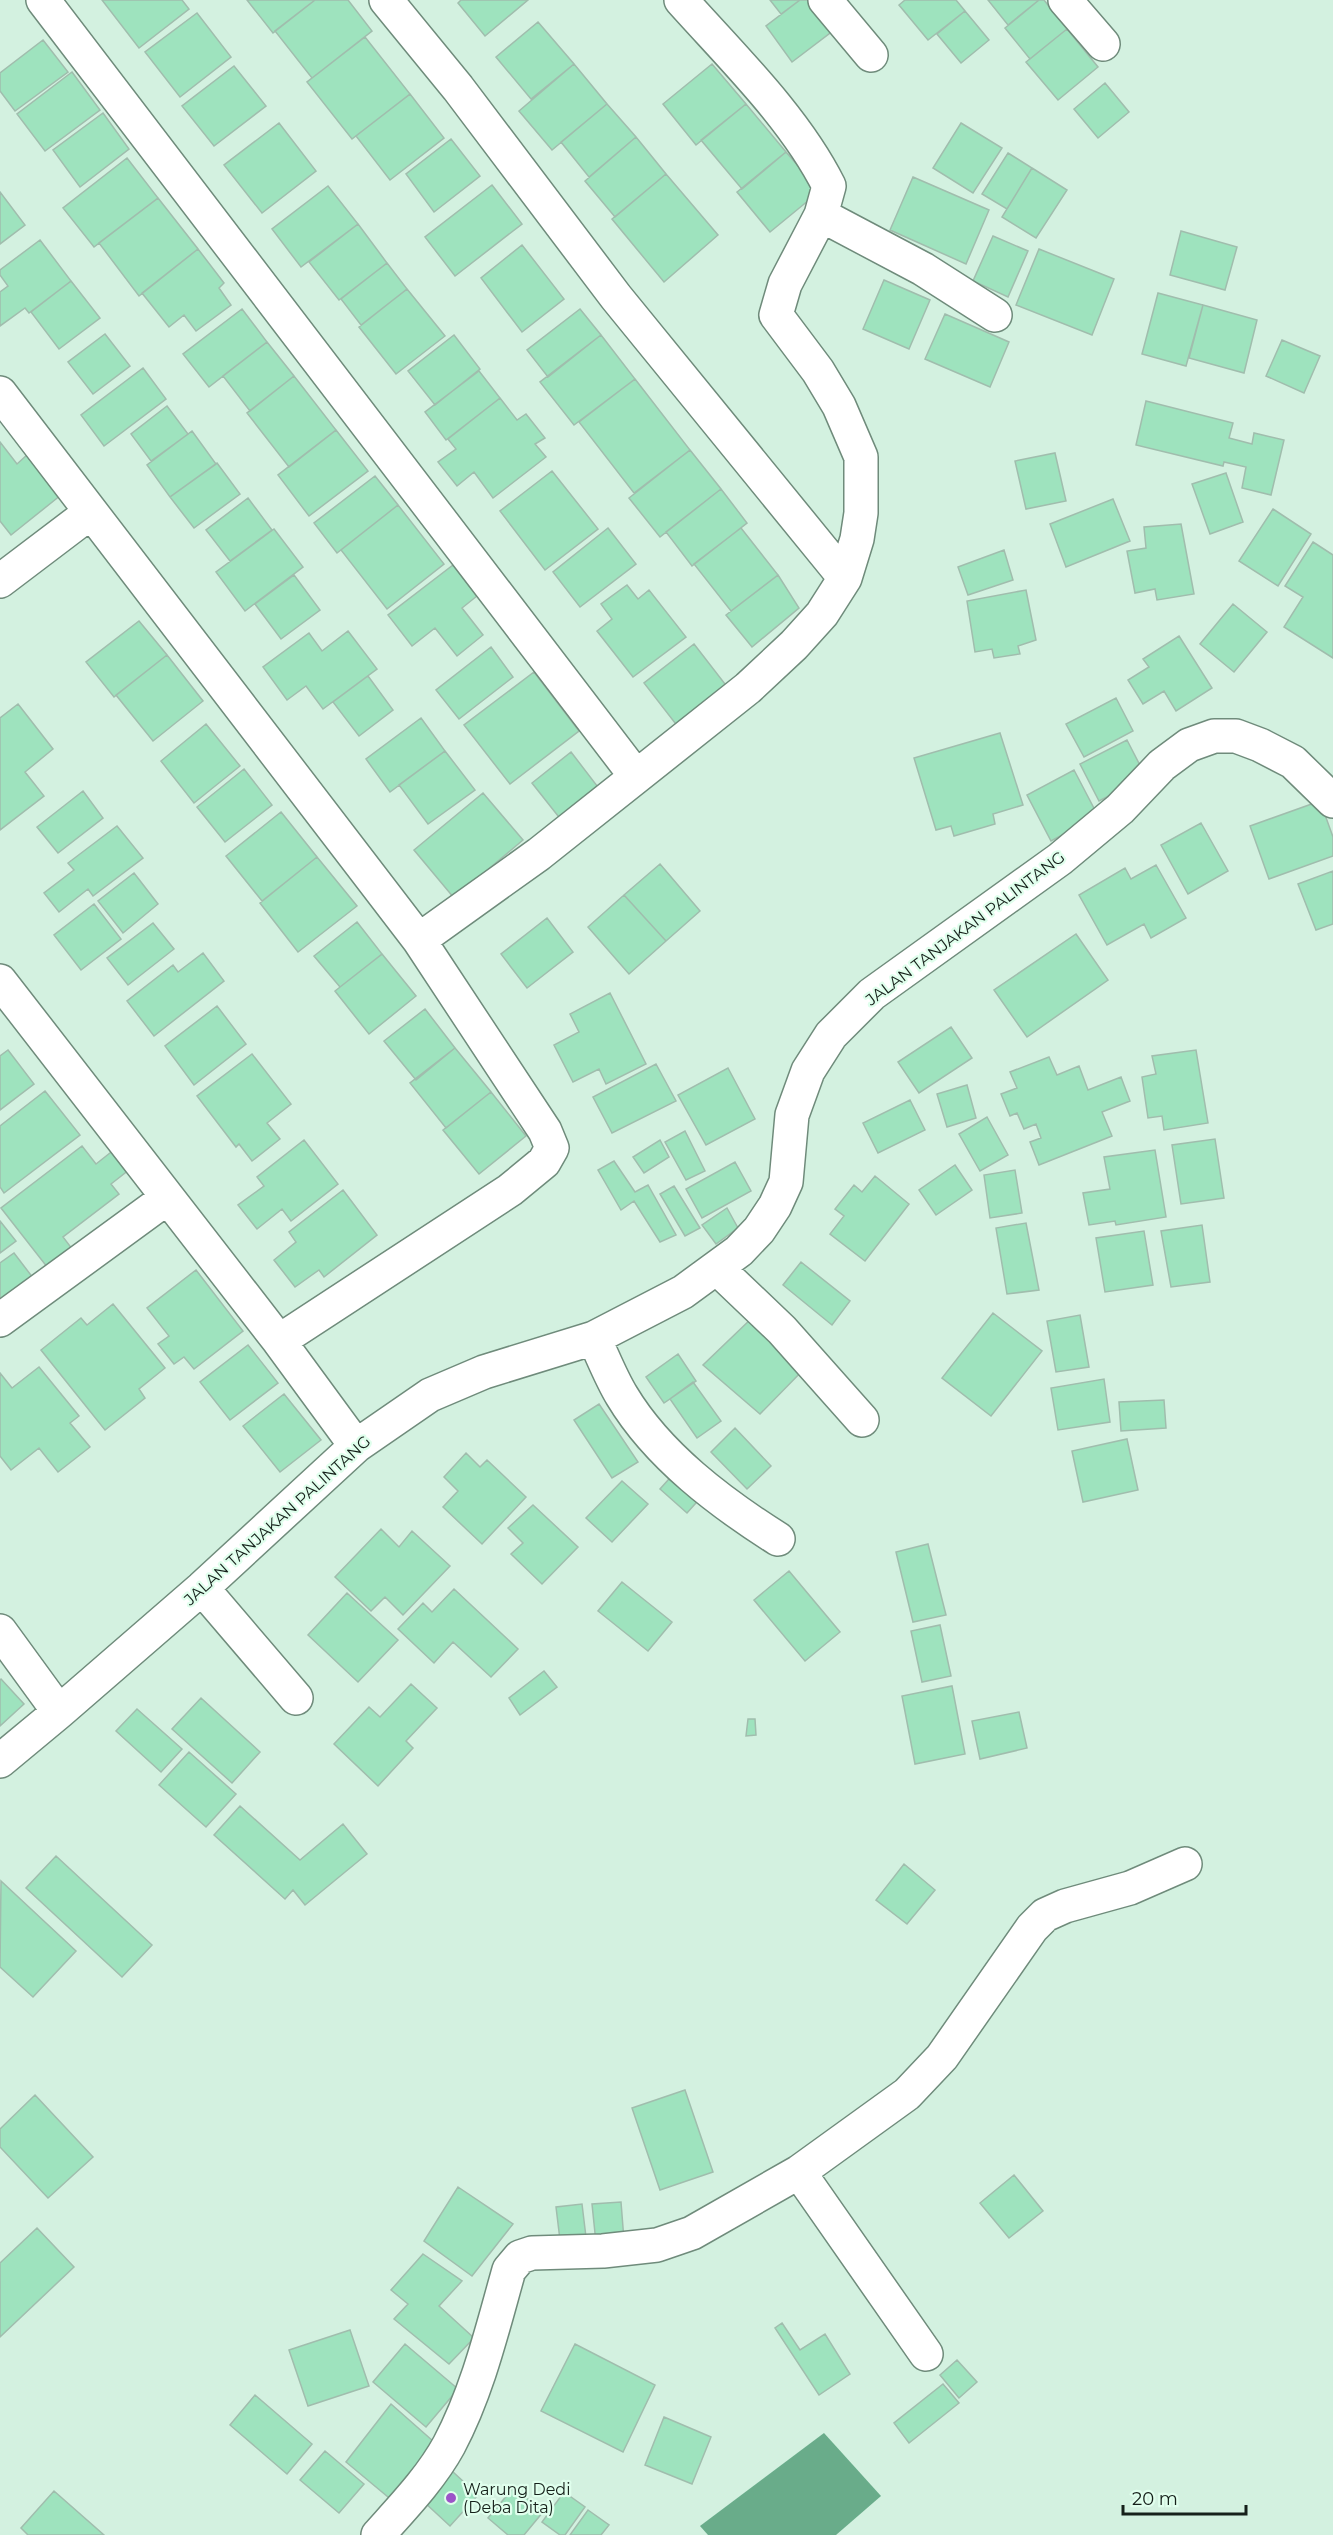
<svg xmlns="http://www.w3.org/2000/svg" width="1333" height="2535" viewBox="0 0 1333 2535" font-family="Montserrat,sans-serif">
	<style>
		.water { fill: #69ac8a }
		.building { fill: #9ee3be; stroke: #a0bdad; stroke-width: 1.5 }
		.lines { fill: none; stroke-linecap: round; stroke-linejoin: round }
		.minor-casing { stroke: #6f8b7b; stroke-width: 36 }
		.minor { stroke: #fff; stroke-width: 33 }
		.poi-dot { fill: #9c54c8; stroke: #e0ffed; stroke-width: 2 }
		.labels { text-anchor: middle; stroke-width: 4.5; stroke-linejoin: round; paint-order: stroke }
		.street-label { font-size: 16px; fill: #15201a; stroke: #e0ffed }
		.poi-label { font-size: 16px; fill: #15201a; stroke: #e0ffed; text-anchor: start }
	</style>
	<rect width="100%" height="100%" fill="#d3f1e0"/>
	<!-- water -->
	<path class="water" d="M824 2433 881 2496 836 2535H708L700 2526Z"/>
	<!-- building -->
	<path class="building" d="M102 0H182L189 9 139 48Z
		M247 0H315L273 33Z
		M315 0H348L372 31 312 78 275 31Z
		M461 0H528L485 36 458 3Z
		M770 0H800L781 14Z
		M800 0H811L834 30 792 62 766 26Z
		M905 0H956L965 11 928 40 899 5Z
		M988 0H1039L1008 25Z
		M1039 0H1044L1067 29 1030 59 1005 28Z
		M965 11 989 40 961 63 937 34Z
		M197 13 231 57 180 97 145 52Z
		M538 22 574 64 531 99 496 57Z
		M1067 29 1098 67 1058 100 1026 62Z
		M365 37 410 94 352 139 307 82Z
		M43 40 68 72 15 111 0 91V73Z
		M574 64 607 104 552 150 519 111Z
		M712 64 746 104 696 145 663 104Z
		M234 66 266 106 214 146 182 106Z
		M72 72 100 110 45 151 17 114Z
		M1105 83 1129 112 1098 138 1074 109Z
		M410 94 444 138 390 180 356 136Z
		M607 104 636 137 589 177 561 142Z
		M746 104 786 152 742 189 701 140Z
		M103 113 129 149 80 187 53 150Z
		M279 123 316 171 262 213 224 165Z
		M961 123 1002 148 973 193 933 168Z
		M636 137 666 174 615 217 585 181Z
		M451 139 480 176 434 212 406 174Z
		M786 152 820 191 770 232 737 192Z
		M1008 153 1032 168 1007 209 982 194Z
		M127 158 158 198 94 247 63 208Z
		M1032 168 1067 190 1036 238 1002 217Z
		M666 174 718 235 664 282 612 219Z
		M913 177 989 210 966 264 890 230Z
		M492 185 522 224 455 276 425 237Z
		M328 186 358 224 301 267 272 229Z
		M0 192 25 225 0 244Z
		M158 198 198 249 139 296 99 243Z
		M358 224 387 263 339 300 309 262Z
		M1181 231 1237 247 1225 290 1170 275Z
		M993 236 1028 251 1008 297 973 281Z
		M40 240 71 281 29 313 25 308 0 326V292L8 286 0 275V270Z
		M522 245 564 299 522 332 481 278Z
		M198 249 224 283 219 288 231 305 196 331 184 315 169 327 142 293Z
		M1039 249 1114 279 1092 335 1016 305Z
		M387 263 407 289 361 325 341 299Z
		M884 280 930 300 909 349 863 329Z
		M71 281 100 318 59 349 31 312Z
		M407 289 445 336 396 374 359 327Z
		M1158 293 1203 305 1186 366 1142 354Z
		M1203 305 1257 320 1244 373 1189 358Z
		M242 309 267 342 209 387 183 354Z
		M580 309 601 335 548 377 527 350Z
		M945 314 1009 342 990 387 925 359Z
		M105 334 130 366 93 394 68 362Z
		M454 335 480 369 435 405 408 371Z
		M601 335 635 379 574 425 540 382Z
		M1282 340 1320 356 1304 393 1266 376Z
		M267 342 294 376 250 411 223 376Z
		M143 368 166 399 104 446 81 415Z
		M479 371 500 398 446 440 425 412Z
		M294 376 336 430 289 467 247 413Z
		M635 379 690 450 634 493 579 422Z
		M500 398 517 420 526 414 545 438 535 444 546 457 493 498 474 472 457 486 438 462 456 449 448 439Z
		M1146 401 1233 423 1229 438 1252 444 1254 433 1284 440 1271 495 1242 488 1246 467 1224 462 1223 466 1136 445Z
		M167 406 188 434 151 461 131 434Z
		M336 430 368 471 309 516 278 475Z
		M192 431 216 464 170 497 147 465Z
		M0 442 17 464 28 454 61 495 11 535 0 521Z
		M690 450 721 489 660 537 629 498Z
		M1055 453 1066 501 1026 509 1015 461Z
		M217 463 240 494 194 528 170 497Z
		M552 471 598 529 545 570 500 511Z
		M1226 473 1243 522 1210 534 1192 484Z
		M375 476 398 505 337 553 314 523Z
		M721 489 747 523 692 566 666 532Z
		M248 498 272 530 230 561 206 530Z
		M1113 499 1130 541 1066 567 1050 524Z
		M398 505 444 564 387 609 341 550Z
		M1273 509 1311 534 1278 586 1239 561Z
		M1181 524 1194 594 1157 600 1155 589 1135 593 1127 551 1146 548 1144 527Z
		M608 528 636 564 580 607 553 572Z
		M741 528 778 575 731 611 694 564Z
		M274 529 303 567 245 611 216 572Z
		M1313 542 1333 555V658L1284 627 1303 597 1285 586Z
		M1004 550 1013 580 968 595 958 567Z
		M453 565 477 596 462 608 483 635 457 656 435 628 412 646 388 615Z
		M294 575 320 610 281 639 255 604Z
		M778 575 799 608 752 647 726 615Z
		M627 585 638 599 649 590 686 637 633 677 597 631 612 619 601 604Z
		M1026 590 1036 640 1018 646 1020 654 994 658 992 649 975 652 967 601Z
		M1233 604 1267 632 1234 672 1200 644Z
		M139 621 167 655 114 697 86 662Z
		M348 631 377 669 323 709 306 686 287 700 263 667 309 633 322 651Z
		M1179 636 1212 688 1176 711 1164 691 1143 704 1128 680 1149 667 1143 659Z
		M694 644 732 693 682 732 644 683Z
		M491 647 513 677 459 719 436 690Z
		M167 655 203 701 153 741 116 695Z
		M534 672 579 731 510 784 464 725Z
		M368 676 393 710 359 736 333 702Z
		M1116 698 1133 731 1084 757 1066 724Z
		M18 704 53 749 25 772 44 796 0 830V718Z
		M421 718 445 751 390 792 366 759Z
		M206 724 240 766 194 803 161 761Z
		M1000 733 1023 805 993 814 995 824 954 836 951 826 936 830 914 758Z
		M1127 740 1146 777 1099 801 1080 764Z
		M445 751 475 790 428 824 399 785Z
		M571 752 601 791 562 821 532 783Z
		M244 769 272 805 225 842 197 807Z
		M1074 770 1098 816 1051 841 1027 795Z
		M83 791 103 818 58 853 37 827Z
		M483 793 523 840 454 898 414 850Z
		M1320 801 1333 837V856L1269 879 1250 826Z
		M281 812 317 857 262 901 226 856Z
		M1201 823 1228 871 1188 894 1161 845Z
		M117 826 143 858 93 896 88 889 59 912 44 893 74 870 68 863Z
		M317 857 357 906 298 952 260 903Z
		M660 864 700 911 666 941 624 895Z
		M1156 865 1186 918 1151 938 1144 924 1107 945 1079 895 1125 868 1131 879Z
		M1333 871V924L1316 930 1298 884Z
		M134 873 158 904 123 933 98 901Z
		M624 895 666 941 629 974 588 927Z
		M94 904 121 939 81 970 54 935Z
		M547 918 573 952 527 988 501 954Z
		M357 922 382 954 340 987 314 956Z
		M153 923 174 949 128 985 107 958Z
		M1076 934 1108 980 1027 1037 994 990Z
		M203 953 224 981 154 1036 127 1001 173 965 178 972Z
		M382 954 416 996 369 1034 335 991Z
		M610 993 646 1064 606 1084 599 1069 573 1082 554 1045 579 1032 570 1014Z
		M217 1006 246 1044 194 1085 165 1046Z
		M425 1009 455 1048 416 1080 384 1041Z
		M951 1027 972 1058 919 1093 898 1062Z
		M455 1048 491 1092 446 1128 410 1083Z
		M8 1050 34 1084 0 1110V1056Z
		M1196 1050 1208 1123 1164 1130 1162 1116 1148 1118 1142 1077 1156 1074 1152 1056Z
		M252 1054 291 1104 267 1123 280 1139 252 1161 239 1144 236 1147 197 1096Z
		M1049 1057 1057 1075 1079 1066 1088 1090 1121 1077 1130 1101 1102 1112 1112 1136 1039 1165 1030 1142 1041 1138 1036 1124 1024 1129 1017 1113 1010 1116 1001 1094 1017 1088 1010 1072Z
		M656 1064 676 1101 612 1133 593 1097Z
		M728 1068 755 1119 706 1145 678 1095Z
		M967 1085 976 1118 947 1127 937 1094Z
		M45 1091 80 1135 4 1193 0 1187V1126Z
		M491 1092 526 1136 479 1174 443 1130Z
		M910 1100 925 1130 878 1153 863 1123Z
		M987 1117 1008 1155 980 1171 959 1134Z
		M685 1131 705 1171 686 1180 665 1142Z
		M1215 1139 1224 1198 1181 1204 1172 1145Z
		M304 1140 338 1184 291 1221 282 1209 257 1229 238 1205 264 1186 257 1177Z
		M660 1140 669 1157 644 1173 633 1157Z
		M82 1146 96 1164 115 1149 130 1169 111 1184 119 1194 63 1237 79 1258 55 1277 1 1208Z
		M1155 1150 1166 1217 1116 1225 1115 1221 1089 1225 1083 1193 1110 1189 1104 1157Z
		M614 1161 635 1192 648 1185 676 1235 660 1242 634 1201 621 1210 598 1170Z
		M735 1162 751 1191 702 1218 686 1189Z
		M955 1165 972 1190 936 1215 919 1190Z
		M1015 1170 1022 1213 990 1218 984 1175Z
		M875 1176 909 1204 865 1261 830 1234 844 1216 835 1209 854 1185 862 1192Z
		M674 1186 700 1228 685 1236 660 1194Z
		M343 1190 377 1235 324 1277 319 1270 295 1287 274 1260 296 1242 289 1232Z
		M727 1208 738 1228 716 1244 702 1225Z
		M0 1221 16 1241 0 1253Z
		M1026 1223 1039 1290 1007 1294 996 1228Z
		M1202 1225 1210 1282 1171 1287 1161 1231Z
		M1144 1231 1153 1285 1105 1292 1096 1238Z
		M14 1253 40 1287 0 1303V1263Z
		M801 1262 850 1301 832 1325 783 1285Z
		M196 1270 243 1331 194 1369 184 1357 174 1364 158 1344 169 1336 147 1308Z
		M113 1304 165 1368 139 1389 145 1398 105 1430 41 1350 81 1318 87 1325Z
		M993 1313 1042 1351 991 1416 942 1378Z
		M1080 1315 1089 1367 1056 1372 1047 1321Z
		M754 1316 808 1365 760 1414 703 1365Z
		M248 1345 278 1383 230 1420 200 1382Z
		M678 1354 696 1381 664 1403 646 1377Z
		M39 1367 79 1416 70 1423 90 1447 58 1472 39 1448 11 1470 0 1456V1373L12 1388Z
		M1104 1379 1110 1422 1058 1430 1051 1388Z
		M693 1382 721 1421 697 1438 670 1399Z
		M284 1394 321 1440 280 1472 243 1426Z
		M1164 1400 1166 1428 1121 1431 1119 1402Z
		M599 1404 638 1462 612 1478 574 1420Z
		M735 1428 771 1466 747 1489 711 1452Z
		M1127 1439 1138 1490 1083 1502 1072 1451Z
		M466 1453 480 1467 487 1460 526 1497 482 1544 443 1507 458 1491 444 1477Z
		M677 1470 704 1494 687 1513 660 1489Z
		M622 1481 648 1504 612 1542 586 1518Z
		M533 1505 578 1547 542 1584 511 1554 523 1543 508 1528Z
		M381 1529 399 1547 412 1531 450 1566 403 1615 385 1597 371 1611 335 1577Z
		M928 1544 946 1615 913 1622 896 1552Z
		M789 1571 840 1632 805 1661 754 1600Z
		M622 1582 672 1622 648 1651 598 1611Z
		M454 1589 518 1649 491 1677 453 1642 434 1663 398 1629 423 1603 432 1612Z
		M347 1593 398 1640 358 1682 308 1635Z
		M940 1625 951 1676 922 1682 911 1631Z
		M544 1671 557 1687 520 1715 509 1698Z
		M1 1679 24 1704 0 1726V1680Z
		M411 1684 437 1708 406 1741 413 1748 378 1786 334 1744 369 1707 380 1717Z
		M952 1686 965 1754 915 1764 902 1696Z
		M201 1698 260 1752 232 1783 172 1729Z
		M137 1709 182 1749 161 1772 116 1731Z
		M1019 1712 1027 1748 980 1759 972 1721Z
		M748 1719H755L756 1735 746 1736Z
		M189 1752 236 1794 206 1827 159 1785Z
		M240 1806 300 1860 343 1824 367 1854 305 1905 293 1890 285 1899 214 1835Z
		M56 1856 152 1945 122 1977 26 1888Z
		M904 1864 935 1890 907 1924 876 1900Z
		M1 1881 76 1951 33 1997 0 1967Z
		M685 2090 713 2172 660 2190 632 2108Z
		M35 2095 93 2157 48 2198 0 2147V2129Z
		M1014 2175 1043 2211 1009 2238 980 2203Z
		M458 2187 513 2224 472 2276 424 2241Z
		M621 2202 624 2240 596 2243 592 2204Z
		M582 2204 586 2237 560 2240 556 2207Z
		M37 2228 74 2267 0 2337V2263Z
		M423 2254 462 2281 439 2306 474 2338 449 2364 394 2319 408 2304 391 2290Z
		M782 2323 800 2350 825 2334 850 2374 819 2395 775 2328Z
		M350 2330 369 2386 308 2406 289 2350Z
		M405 2344 458 2389 426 2427 373 2382Z
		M575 2344 655 2385 623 2452 541 2411Z
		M957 2360 977 2382 959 2398 940 2375Z
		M943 2384 959 2403 909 2443 894 2423Z
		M255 2395 312 2444 287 2474 230 2425Z
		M391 2404 442 2449 394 2502 346 2462Z
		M664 2417 711 2437 692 2484 645 2465Z
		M325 2451 364 2484 339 2513 300 2480Z
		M452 2471 478 2495 450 2526 423 2501Z
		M514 2487 543 2512 524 2535H508L488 2518Z
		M54 2491 104 2535H28L21 2528Z
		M564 2492 585 2507 565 2535H560L542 2522Z
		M588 2510 609 2525 601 2535H570Z"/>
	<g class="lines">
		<defs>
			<path id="minor" d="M43 0 635 775
				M386 0 458 88 616 297 845 578
				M825 0 871 55
				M1065 0 1103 44
				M821 215 923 269 995 315
				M0 393 419 940 545 1131 552 1148 544 1162 510 1190 279 1341 0 981
				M0 581 91 512
				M419 940 539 854 748 688 794 645 822 614 845 578 857 539 861 513V457L839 406 818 371 776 315 785 284 821 215 829 186C795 118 732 57 681 0
				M717 1268 782 1330 862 1420
				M0 1320 167 1198
				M594 1338C603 1357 611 1378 622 1396 658 1456 721 1503 778 1539
				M279 1341 356 1446
				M202 1588 296 1698
				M0 1631 59 1712
				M0 1761 59 1712 202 1588 356 1446 430 1395 484 1372 594 1338 683 1292 739 1251 759 1230 775 1206 786 1182 792 1115 808 1071 831 1035 872 994 1060 859 1120 809 1162 765 1189 745 1214 736H1236L1260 745 1293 762 1333 801
				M799 2172 926 2354
				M378 2535C403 2507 431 2478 449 2445 478 2390 492 2330 509 2270L520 2257 532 2253 603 2251 657 2245 692 2233 799 2172 907 2094 942 2057 1032 1928 1045 1915 1065 1906 1130 1888 1185 1864"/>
		</defs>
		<!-- minor casing -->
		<use href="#minor" class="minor-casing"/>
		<!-- minor -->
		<use href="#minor" class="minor"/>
	</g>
	<!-- markers -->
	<circle class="poi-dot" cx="451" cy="2498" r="6"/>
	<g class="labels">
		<!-- street labels -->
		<g class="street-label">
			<text transform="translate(965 928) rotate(-37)" y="6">JALAN TANJAKAN PALINTANG</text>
			<text transform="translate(277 1520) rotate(-42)" y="6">JALAN TANJAKAN PALINTANG</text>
		</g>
		<!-- poi labels -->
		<g class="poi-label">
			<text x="463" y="2495">Warung Dedi<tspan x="463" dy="18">(Deba Dita)</tspan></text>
		</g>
	</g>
	<!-- scale -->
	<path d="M1123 2505v9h123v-9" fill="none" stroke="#15201a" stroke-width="3"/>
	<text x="1132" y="2505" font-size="18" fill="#15201a" stroke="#e0ffed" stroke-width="4.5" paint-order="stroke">20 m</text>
</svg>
